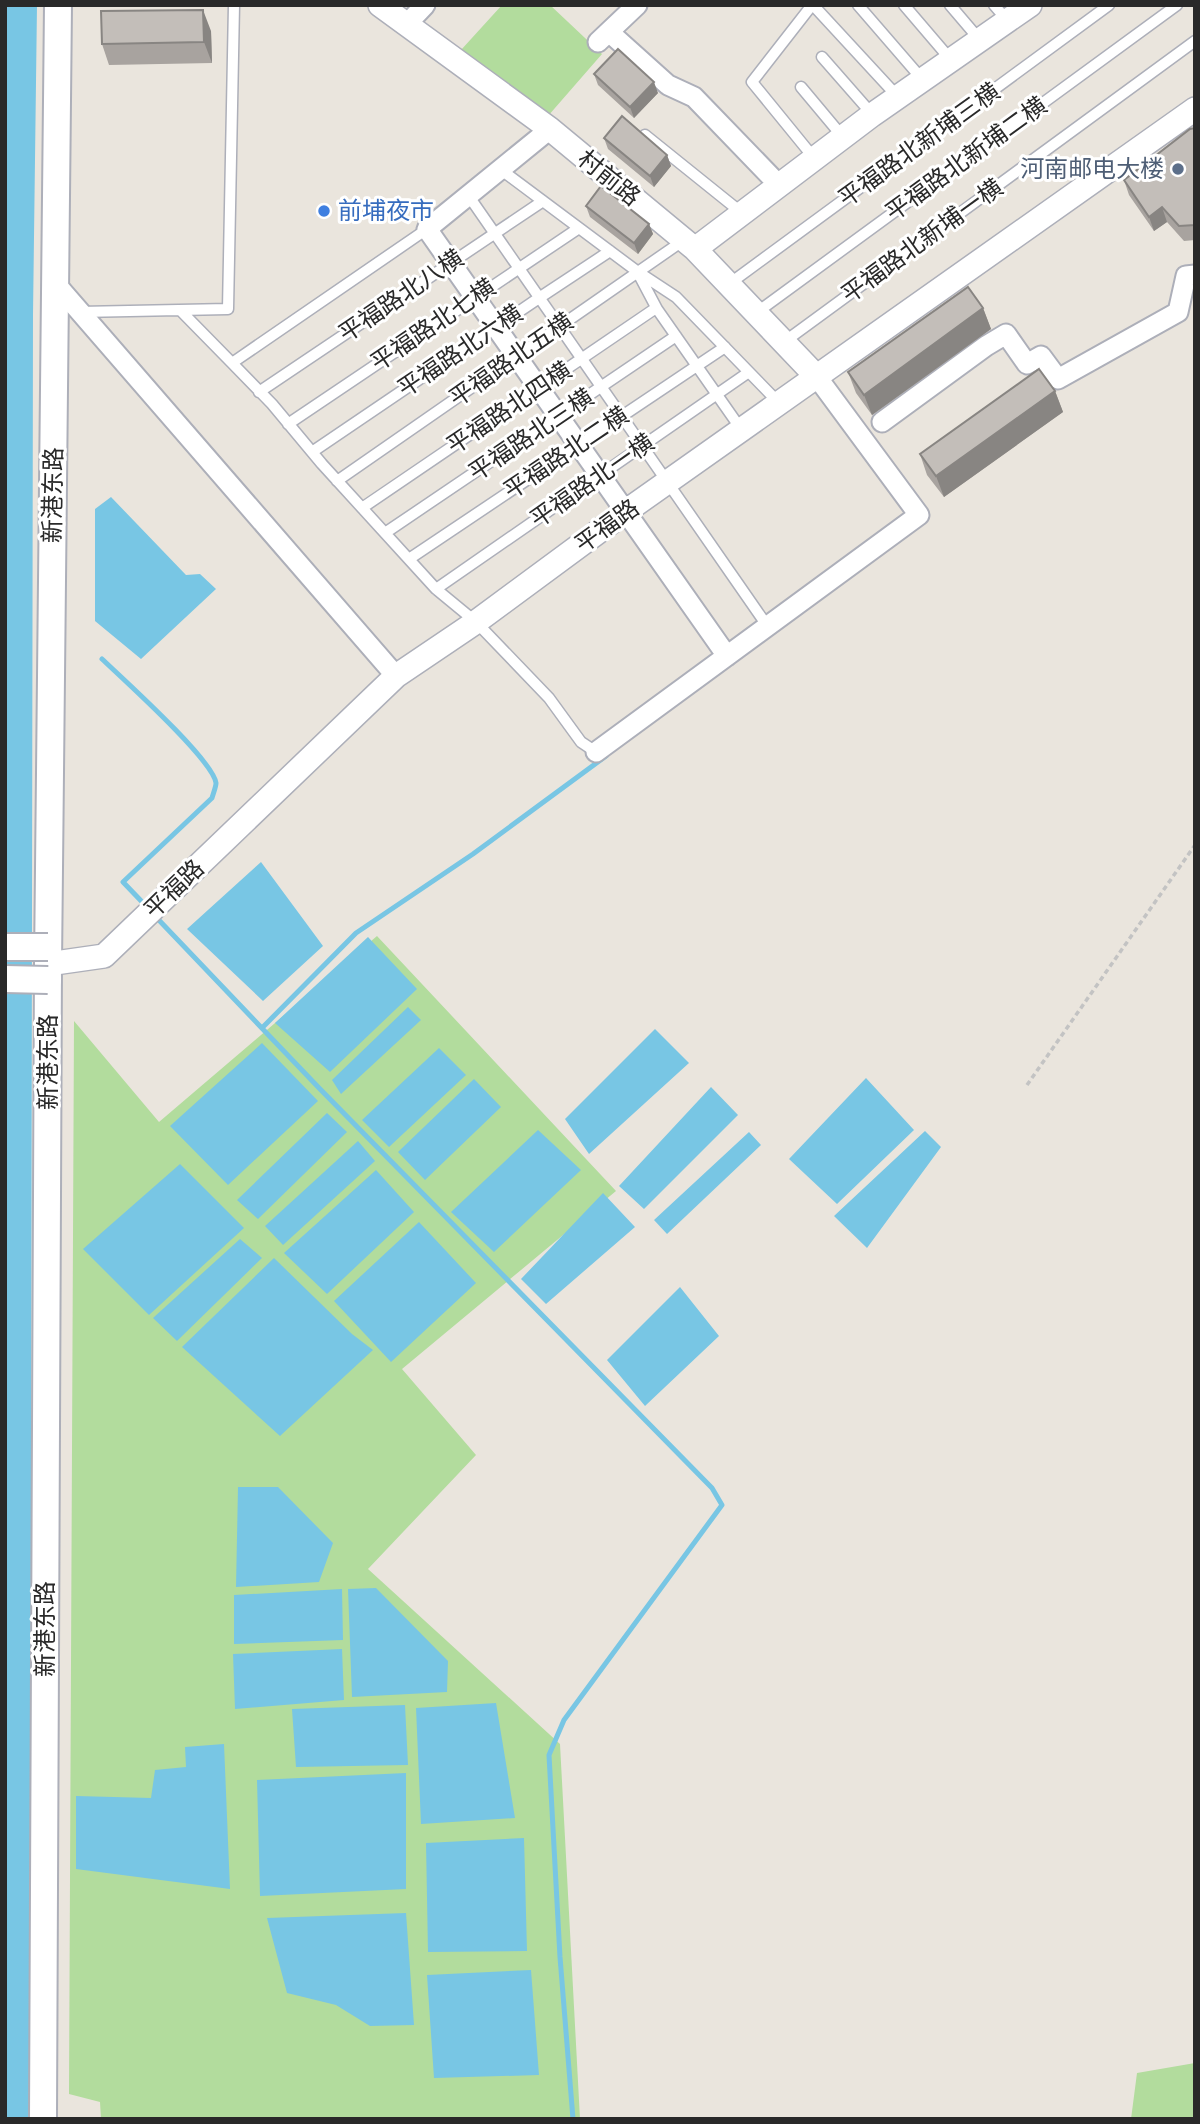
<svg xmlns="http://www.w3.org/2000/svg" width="1200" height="2124" viewBox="0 0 1200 2124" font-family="Barlow,'Noto Sans SC',sans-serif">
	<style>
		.green { fill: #b2dc9d }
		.water { fill: #78c6e4 }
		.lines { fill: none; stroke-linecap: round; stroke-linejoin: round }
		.stream { stroke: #78c6e4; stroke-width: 5 }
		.service-casing { stroke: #adafb9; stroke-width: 13 }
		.minor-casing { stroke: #adafb9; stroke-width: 23 }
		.tertiary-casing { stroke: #adafb9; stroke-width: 26 }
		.secondary-casing { stroke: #adafb9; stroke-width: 30 }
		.path { stroke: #c3c3c3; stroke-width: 3.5; stroke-dasharray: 5 3.5; stroke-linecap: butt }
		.service { stroke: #fff; stroke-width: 10 }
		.minor { stroke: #fff; stroke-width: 19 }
		.tertiary { stroke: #fff; stroke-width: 23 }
		.secondary { stroke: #fff; stroke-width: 26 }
		.secondary-bridge-casing { stroke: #adafb9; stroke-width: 30; stroke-linecap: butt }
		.secondary-bridge { stroke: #fff; stroke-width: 26 }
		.wall { fill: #a8a39f }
		.shaded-wall { fill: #888582 }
		.building { fill: #c3beb9; stroke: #888582; stroke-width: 2 }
		.service-dot { fill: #5c6f8a; stroke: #fff; stroke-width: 2.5 }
		.shop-dot { fill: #3f7fe0; stroke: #fff; stroke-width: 2.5 }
		.labels { text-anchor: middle; stroke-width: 6; stroke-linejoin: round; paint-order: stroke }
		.street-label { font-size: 24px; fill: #292929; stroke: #fff }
		.service-label { font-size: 24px; fill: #4e5e75; stroke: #fff; text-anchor: end }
		.shop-label { font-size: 24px; fill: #366cbe; stroke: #fff; text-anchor: start }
	</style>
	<rect width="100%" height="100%" fill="#eae5dd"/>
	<!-- green -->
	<path class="green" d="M502 5H550L602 54 548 116 461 50Z
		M377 936 616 1191 402 1369 476 1455 368 1569 560 1744 580 2119H101L100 2102 69 2094 74 1021 159 1122Z
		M1195 2063V2119H1131L1137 2073Z"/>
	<!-- water -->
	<path class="water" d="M5 5H37L33 315 30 2119H5Z
		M111 497 186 575 200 574 216 589 141 659 95 621V509Z
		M261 862 323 946 263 1001 187 929Z
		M368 937 417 989 330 1072 275 1023Z
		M408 1007 421 1020 341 1094 332 1080Z
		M655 1029 689 1063 589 1154 565 1119Z
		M262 1043 318 1101 228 1185 170 1126Z
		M439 1048 466 1075 389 1147 362 1120Z
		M866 1078 914 1130 837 1204 789 1159Z
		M474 1079 501 1107 425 1180 398 1152Z
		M711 1087 738 1115 644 1209 619 1186Z
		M327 1113 347 1132 258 1219 237 1200Z
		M538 1130 581 1170 494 1252 451 1212Z
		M925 1131 941 1147 867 1248 834 1216Z
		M749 1132 761 1145 667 1234 654 1220Z
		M358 1141 375 1161 283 1245 265 1226Z
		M180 1164 244 1228 149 1315 83 1249Z
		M376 1170 414 1212 327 1294 284 1253Z
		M603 1193 635 1227 546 1304 521 1279Z
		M419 1222 476 1283 391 1362 334 1301Z
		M240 1239 262 1258 177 1341 153 1318Z
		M274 1258 352 1334 373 1350 280 1436 182 1347Z
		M680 1287 719 1336 645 1406 607 1360Z
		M238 1487H278L333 1543 319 1582 236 1587Z
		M376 1588 448 1661 447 1692 352 1697 348 1589Z
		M342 1589 343 1640 234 1644V1595Z
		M342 1649 344 1700 235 1709 233 1654Z
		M496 1703 515 1818 421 1824 416 1708Z
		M405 1705 408 1765 296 1767 292 1709Z
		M224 1744 230 1889 76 1869V1796L151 1798 155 1770 186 1767 185 1747Z
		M406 1773V1889L260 1896 257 1780Z
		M524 1838 527 1951 428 1952 426 1843Z
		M406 1913 414 2025 370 2026 336 2005 287 1993 267 1918Z
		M531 1970 539 2075 434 2078 427 1975Z"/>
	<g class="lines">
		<!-- stream -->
		<path class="stream" d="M102 659C123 679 213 760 216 783 216 787 213 794 212 798L123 882 146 906
			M155 916 320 1089 712 1488 722 1505 564 1720 549 1755 560 1957 573 2119
			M262 1028 356 933 473 854 606 756"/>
		<defs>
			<path id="service" d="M812 5 752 82 814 158
				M813 5 898 97
				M858 5 922 79
				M904 5 951 60
				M950 5 979 39
				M994 5 1007 20
				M822 57 872 114
				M801 87 842 136
				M645 135 742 213
				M500 169 638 272 676 297 780 404
				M468 195 768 627
				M638 273 657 309 741 429
				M729 284 1109 5
				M180 310 232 363 427 229
				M80 312 228 309 234 5
				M756 313 1177 5
				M784 342 1195 41
				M232 363 272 404 322 464 436 589 476 622 549 698 581 742 596 752
				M259 392 543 201
				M288 424 579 228
				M312 452 539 298 610 251
				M337 481 684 240
				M362 508 656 308
				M385 533 676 336
				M409 559 725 347
				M436 589 749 372"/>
			<path id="minor" d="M407 24 425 5
				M609 32 668 85 694 97 779 185
				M598 42 637 5
				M550 129 427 229 727 656
				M55 283 396 676
				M882 422 986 346 1006 334 1027 364 1041 356 1058 379 1178 312 1186 276 1195 275
				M596 752 919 515 817 377"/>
			<path id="tertiary" d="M380 5 550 129 695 249 817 377
				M695 249 872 115 1030 5
				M48 964 104 956 396 676 476 622 625 512 1195 109"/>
			<path id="secondary" d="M43 2119 48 964 58 5"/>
		</defs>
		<!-- service casing -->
		<use href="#service" class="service-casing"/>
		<!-- minor casing -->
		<use href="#minor" class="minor-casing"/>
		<!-- tertiary casing -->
		<use href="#tertiary" class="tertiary-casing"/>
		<!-- secondary casing -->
		<use href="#secondary" class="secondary-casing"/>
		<!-- path -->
		<path class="path" d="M1027 1085 1195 845"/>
		<!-- service -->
		<use href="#service" class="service"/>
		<!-- minor -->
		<use href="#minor" class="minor"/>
		<!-- tertiary -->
		<use href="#tertiary" class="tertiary"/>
		<!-- secondary -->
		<use href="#secondary" class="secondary"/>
		<defs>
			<path id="secondary-bridge" d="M5 947H48
				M5 979 48 980"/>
		</defs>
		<!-- secondary-bridge casing -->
		<use href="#secondary-bridge" class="secondary-bridge-casing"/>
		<!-- secondary-bridge -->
		<use href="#secondary-bridge" class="secondary-bridge"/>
	</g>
	<!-- wall -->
	<path class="wall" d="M211 31 212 63 109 65 102 44Z
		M594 74 658 93 634 118 598 85Z
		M1195 128V240L1184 241 1167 222 1154 231 1129 195 1124 180Z
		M604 138 667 155 671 166 654 187 608 149Z
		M586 206 649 224 653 234 638 254 590 217Z
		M983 308 991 329 872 415 856 393 848 372Z
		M1055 391 1063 412 944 497 927 475 920 454Z"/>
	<!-- shaded-wall -->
	<path class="shaded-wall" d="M203 10 211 31 212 63 204 42Z
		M654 82 658 93 634 118 630 107Z
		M667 155 671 166 654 187 650 176Z
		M1162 207 1167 222 1154 231 1149 217Z
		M649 224 653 234 638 254 634 243Z
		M983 308 991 329 872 415 864 395Z
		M1055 391 1063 412 944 497 936 476Z"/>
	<!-- building -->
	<path class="building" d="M203 10 204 42 102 44 101 11Z
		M618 49 654 82 630 107 594 74Z
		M622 116 667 155 650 176 604 138Z
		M1195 128V225L1179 226 1162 207 1149 217 1124 180 1190 129Z
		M601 186 649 224 634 243 586 206Z
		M968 287 983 308 864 395 848 372Z
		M1039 369 1055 391 936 476 920 454Z"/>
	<!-- markers -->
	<circle class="service-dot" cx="1178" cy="169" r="7"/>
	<circle class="shop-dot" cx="324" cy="211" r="7"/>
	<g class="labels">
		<!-- street labels -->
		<g class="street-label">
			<text transform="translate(919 145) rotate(-36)" y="8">平福路北新埔三横</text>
			<text transform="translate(966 159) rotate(-36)" y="8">平福路北新埔二横</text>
			<text transform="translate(609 178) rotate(39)" y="8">村前路</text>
			<text transform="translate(922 241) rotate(-36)" y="8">平福路北新埔一横</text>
			<text transform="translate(401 296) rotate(-34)" y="8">平福路北八横</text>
			<text transform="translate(433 325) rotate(-34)" y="8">平福路北七横</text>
			<text transform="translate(460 351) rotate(-34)" y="8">平福路北六横</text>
			<text transform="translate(511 360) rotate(-35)" y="8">平福路北五横</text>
			<text transform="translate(509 408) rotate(-34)" y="8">平福路北四横</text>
			<text transform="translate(531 435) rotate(-34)" y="8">平福路北三横</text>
			<text transform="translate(566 453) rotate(-34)" y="8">平福路北二横</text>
			<text transform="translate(592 481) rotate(-35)" y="8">平福路北一横</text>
			<text transform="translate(53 495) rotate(-89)" y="8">新港东路</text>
			<text transform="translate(607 526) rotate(-36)" y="8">平福路</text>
			<text transform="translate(174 889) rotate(-44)" y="8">平福路</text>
			<text transform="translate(48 1062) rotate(-90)" y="8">新港东路</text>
			<text transform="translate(45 1629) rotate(-90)" y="8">新港东路</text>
		</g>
		<!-- service labels -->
		<g class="service-label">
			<text x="1164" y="177">河南邮电大楼</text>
		</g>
		<!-- shop labels -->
		<g class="shop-label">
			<text x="338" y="219">前埔夜市</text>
		</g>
	</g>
	<!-- border -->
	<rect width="1200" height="2124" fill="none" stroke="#292929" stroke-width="14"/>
</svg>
